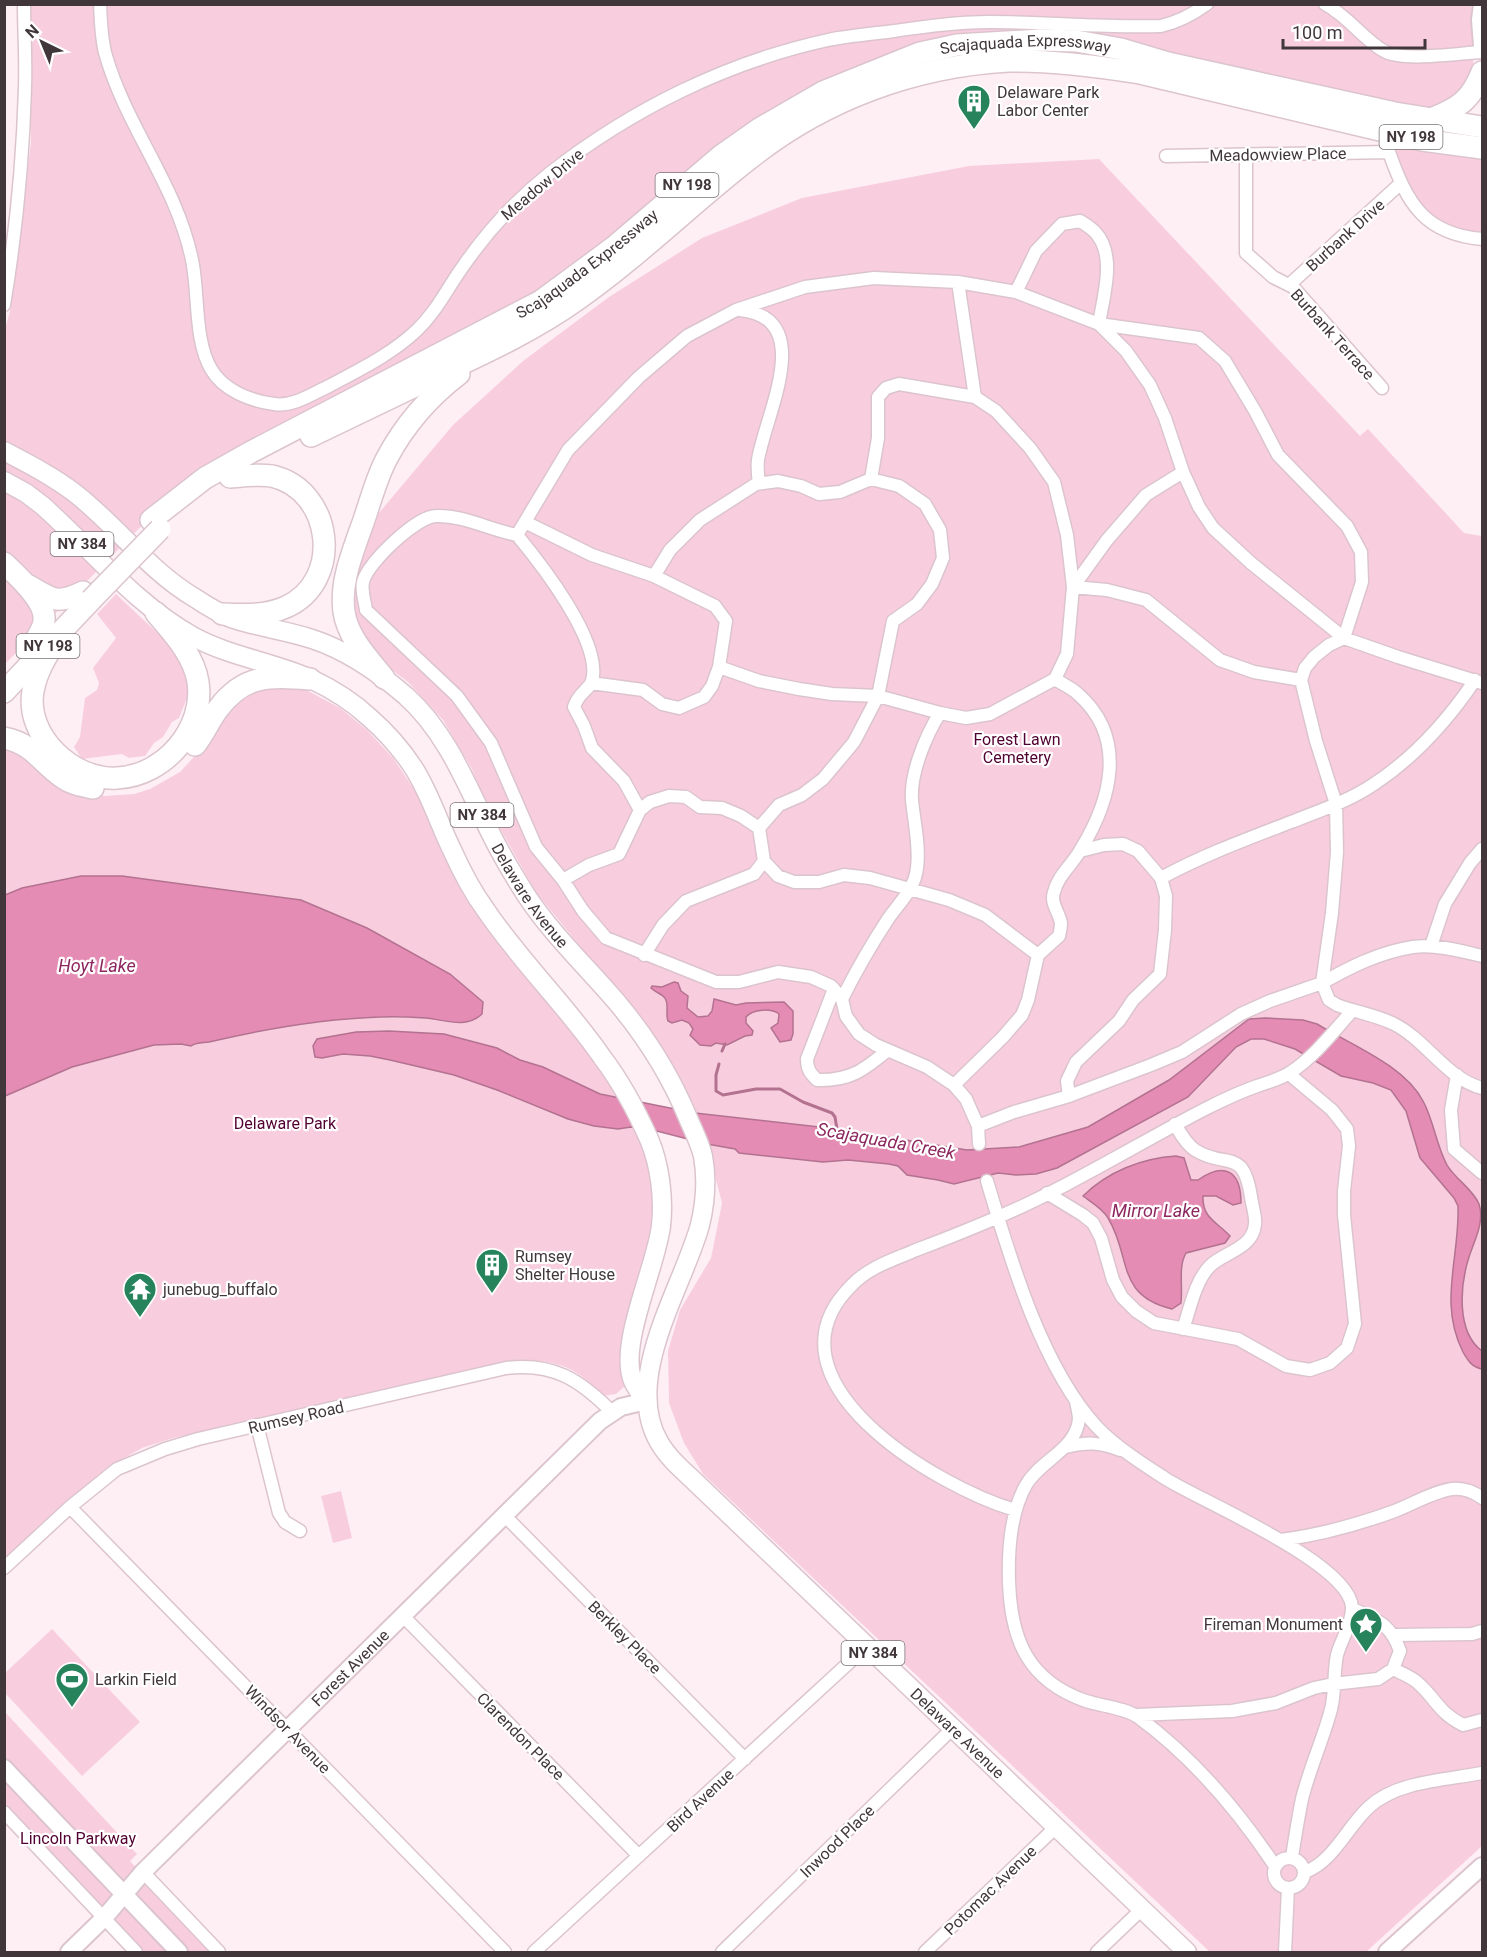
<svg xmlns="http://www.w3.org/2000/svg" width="1487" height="1957" viewBox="0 0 1487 1957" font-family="Roboto,sans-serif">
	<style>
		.green { fill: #f8cedf }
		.water { fill: #e48cb4; stroke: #b37290; stroke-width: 1.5 }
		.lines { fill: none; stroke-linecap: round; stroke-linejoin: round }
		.stream { stroke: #b37290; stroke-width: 3 }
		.street-casing { stroke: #dcc4ce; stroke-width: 15 }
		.secondary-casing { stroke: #dcc4ce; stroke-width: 20 }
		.primary-casing { stroke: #dcc4ce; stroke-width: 21 }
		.highway-casing { stroke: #dcc4ce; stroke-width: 24 }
		.street { stroke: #fff; stroke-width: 12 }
		.secondary { stroke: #fff; stroke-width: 16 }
		.primary { stroke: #fff; stroke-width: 18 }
		.highway { stroke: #fff; stroke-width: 21 }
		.highway-bridge-casing { stroke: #dcc4ce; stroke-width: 24; stroke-linecap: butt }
		.highway-bridge { stroke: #fff; stroke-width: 21 }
		.labels { text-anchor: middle; stroke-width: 4.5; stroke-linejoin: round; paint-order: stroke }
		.shield { fill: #fff; stroke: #7a7376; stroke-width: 1.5 }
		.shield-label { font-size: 15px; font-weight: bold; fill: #41373b }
		.street-label { font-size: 16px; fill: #41373b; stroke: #fff }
		.poi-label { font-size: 16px; fill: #41373b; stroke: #fff; text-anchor: start }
		.park-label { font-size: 16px; fill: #510131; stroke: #fff }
		.water-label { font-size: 18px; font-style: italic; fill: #8d275f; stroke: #fff }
	</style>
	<rect width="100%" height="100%" fill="#feeff5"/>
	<!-- green -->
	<path class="green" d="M30 5H1471L1474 78 1473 85 1436 110 1256 74 1125 44 941 45 604 245 539 292 185 482 5 664 4 333 10 311 31 142Z
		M1396 145 1482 159V233C1454 229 1426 219 1410 192 1403 180 1400 165 1395 152Z
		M1099 159 1360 436 1368 429 1464 533 1482 536V1846L1366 1952H1210L703 1474 684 1443 669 1403 668 1351 680 1310 711 1258 722 1203 707 1145 610 983 535 891 483 798 472 769 443 720 408 682 383 663 355 627 350 606 362 546 378 514 453 425 523 361 609 297 702 238 802 198 969 166Z
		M116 594 166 641 175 653 189 679V693L179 718 172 722 163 737 154 743 145 756 129 758 122 754 82 759 74 747 80 737 85 698 97 690 99 683 93 668 116 638 97 614Z
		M299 686 340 708 367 730 393 758 418 795 448 859 593 1054 631 1118 644 1150 653 1185 655 1226 625 1386 616 1394 603 1396C594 1390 589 1382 581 1376 563 1362 540 1360 517 1360L173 1438 142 1448 105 1469 5 1559V742L83 790 105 796 134 794 150 789 180 772 193 758 242 689Z
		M341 1491 352 1538 333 1543 321 1496Z
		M52 1629 140 1722 82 1776 5 1693V1673Z
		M5 1712 137 1854 130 1861 216 1952H142L5 1804Z"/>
	<!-- water -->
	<path class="water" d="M81 876H122L301 900 367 928 450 974 483 1002 482 1014C466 1029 446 1020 426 1018 411 1017 395 1016 380 1017 323 1019 264 1029 209 1042 202 1043 197 1042 191 1046L181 1044 154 1045 72 1067 5 1096V895L22 888Z
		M674 982 678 983 681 991 688 996 687 1008 698 1017 708 1016 712 1011 714 999 736 1005 746 1003 784 1002 793 1011V1034L791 1040 780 1042 771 1028 778 1023 779 1014C771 1008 753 1009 746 1017V1023L753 1031 752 1035 745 1036 727 1045 716 1043 711 1046 700 1045 690 1035 693 1029 689 1023 682 1020 672 1023 668 1021C665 1013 670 1003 664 997 660 993 655 992 651 988L652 986 662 987Z
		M1265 1018 1303 1020 1317 1024C1351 1045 1404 1065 1423 1101 1434 1121 1436 1145 1447 1165 1455 1179 1473 1189 1479 1204 1485 1222 1474 1241 1469 1257 1460 1285 1456 1332 1482 1351V1369C1472 1367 1468 1361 1463 1352 1438 1303 1460 1257 1458 1206L1454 1198 1420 1158 1406 1111 1391 1090 1373 1083 1341 1076 1295 1049 1264 1039H1251L1236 1047 1188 1097 1057 1168 1036 1174 1016 1175 998 1173 954 1184 938 1180 907 1175 898 1166 889 1164 848 1160 823 1162 739 1153 735 1149 707 1144 653 1130 631 1127 618 1129 594 1126 568 1119 497 1090 454 1075 390 1060 370 1056 343 1054 322 1058 315 1057 313 1046 317 1039 356 1032 389 1031 444 1034 497 1048 520 1060 543 1067 600 1094 695 1113 837 1129 967 1150 1019 1147 1088 1127 1169 1080 1249 1019Z
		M1176 1156 1184 1158 1191 1180H1198C1224 1162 1241 1170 1241 1203L1233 1205 1216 1196H1203C1202 1218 1217 1222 1230 1236L1225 1243 1186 1253C1178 1267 1183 1285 1181 1303L1172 1309C1115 1295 1132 1257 1108 1218 1103 1209 1091 1202 1083 1196 1107 1172 1142 1158 1176 1156Z"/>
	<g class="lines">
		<!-- stream -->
		<path class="stream" d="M722 1051 725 1044
			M719 1064 716 1075V1091L723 1095 756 1089H780L803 1102 832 1113 835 1117 837 1129"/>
		<defs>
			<path id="street" d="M100 4C101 21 101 40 106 56 127 128 177 186 192 260 199 293 194 340 211 369 223 390 250 401 274 404 293 407 312 394 329 386 359 370 392 354 417 330 437 311 448 287 464 265 489 229 516 200 550 173 632 109 727 62 828 40 848 36 868 34 887 32 921 27 956 22 990 22 1047 22 1104 28 1161 26 1178 22 1192 15 1207 4
				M1325 4C1349 17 1364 40 1384 51 1403 62 1459 53 1482 52
				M1246 155V253L1273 277 1293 287 1382 388
				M1166 156 1389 152C1407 203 1424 234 1482 239
				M958 282 975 397
				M1289 285 1400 184
				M1016 292 1036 251 1062 224 1080 221C1085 224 1091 228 1095 232 1117 255 1103 297 1099 324L1199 338 1225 361 1255 411 1278 455 1347 526 1361 552 1362 582 1344 638 1329 645 1314 657 1305 668 1301 680 1316 741 1336 804 1337 852 1332 913 1322 983
				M4 305C16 233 23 160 25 87 26 59 24 32 24 4
				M740 310C818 318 765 415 758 460 757 468 758 476 759 483
				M525 522 592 555 654 576 715 606 726 621 719 667 712 686 704 697 679 708 662 704 643 690 591 683
				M517 535C541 564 603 643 592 681 589 690 578 693 574 707L584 726 592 748 624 781 640 810
				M654 576 670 550 700 520 756 484 778 481 801 486 819 494 840 492 871 479 899 486 925 504 940 530 943 558 932 584 917 604 893 621 878 696 854 742 823 779 802 795 779 805 759 828
				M1073 587 1107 590 1146 600 1220 660 1254 672 1301 680
				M1073 587 1107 540 1146 495 1183 472
				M719 667 759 681 799 689 832 694 878 696 940 713 966 718 990 714 1055 679 1067 654 1073 587 1067 535 1054 482 1030 448 996 411 975 397 899 384 886 388 878 397V438L871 479
				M764 861 778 876 794 882H819L844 875 870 878 949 900 985 915 1038 955
				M1161 878C1203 855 1247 839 1291 822 1319 811 1349 801 1374 784 1415 757 1448 720 1475 680
				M563 880 589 865 619 854 640 810 650 802 669 796 686 797 700 807 722 808 741 816 759 828 764 861 754 874 686 901 663 925 644 955
				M1431 946 1445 904 1470 863 1482 849
				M1322 983C1350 967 1380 952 1413 947 1435 944 1461 951 1482 956
				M834 989 807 1059C807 1069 810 1073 817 1080 850 1081 864 1070 888 1050
				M842 999C856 971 871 945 888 919 899 903 915 889 917 868 920 846 914 822 912 800 910 773 926 735 940 713
				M1457 1075 1451 1110 1454 1149 1482 1173
				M954 1085 1003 1037 1022 1015 1028 1000 1038 955 1059 936C1060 932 1061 927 1061 923 1059 912 1050 903 1054 892 1058 875 1073 864 1081 849 1111 800 1128 738 1078 694 1072 688 1062 684 1055 679
				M1069 1096 1067 1081 1076 1062 1119 1021 1133 1000 1160 974 1165 930 1166 896 1161 878 1138 851 1123 844 1104 845 1080 851
				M1175 1124C1180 1133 1186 1144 1195 1150 1227 1170 1243 1146 1251 1197 1252 1205 1256 1216 1255 1224 1253 1249 1224 1252 1210 1266 1195 1281 1190 1309 1183 1329
				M978 1126 1014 1112 1069 1096 1151 1065 1182 1052 1241 1014 1270 1001 1322 983 1329 1000 1337 1005C1355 1012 1376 1015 1394 1024 1426 1040 1447 1079 1482 1088
				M979 1144 978 1126 966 1099 954 1085 927 1067 876 1045 859 1034 846 1016 842 999 831 986 811 977 778 972 739 982H716L606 938 583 911 563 880 536 847 491 743 457 696 366 610C365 602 361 590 363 582 367 563 417 516 436 516 464 515 490 530 517 535L568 450 639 377 687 336 736 310 805 287 874 278 958 282 1016 292 1099 324 1126 351 1150 385 1165 418 1183 472 1199 507 1213 528 1251 563 1344 638 1398 657 1482 683
				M987 1181C1010 1258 1042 1368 1097 1427 1116 1447 1143 1464 1166 1479 1203 1502 1349 1563 1352 1607 1353 1622 1341 1640 1337 1655 1333 1674 1336 1695 1330 1713 1322 1742 1309 1770 1302 1799 1298 1818 1295 1838 1292 1857
				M1047 1193 1083 1215 1093 1223 1101 1238 1113 1280 1122 1297 1136 1311 1154 1323 1238 1339 1286 1366 1310 1370 1330 1363 1347 1348 1355 1324 1344 1215V1191L1349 1146 1347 1129 1332 1110 1289 1074
				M1076 1401C1077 1407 1079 1414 1079 1419 1076 1450 1039 1461 1026 1485 1010 1513 1008 1550 1009 1582 1011 1640 1028 1681 1086 1701 1101 1706 1126 1708 1138 1717 1194 1758 1237 1809 1275 1866
				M257 1425 279 1513 285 1522 300 1531
				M1066 1447C1087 1442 1099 1442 1120 1450
				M70 1507 505 1952
				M1015 1510C937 1487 755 1380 852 1285 869 1267 893 1260 916 1250 943 1240 970 1229 996 1218 1069 1187 1137 1144 1207 1108 1223 1100 1240 1092 1257 1086 1268 1082 1281 1079 1291 1072 1315 1056 1333 1032 1352 1011
				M505 1516 745 1759
				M1281 1540C1319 1535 1356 1525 1392 1512 1412 1505 1431 1492 1452 1489 1463 1488 1474 1492 1482 1498
				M4 1568 70 1507 117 1469 165 1449 198 1439 506 1368C553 1362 580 1380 612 1412
				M403 1616 639 1856
				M1395 1635 1472 1634 1482 1631
				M1393 1669C1401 1673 1412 1677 1418 1683 1437 1700 1438 1712 1463 1725L1482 1720
				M1136 1715 1232 1711 1276 1703 1314 1688 1333 1684 1378 1679 1393 1669 1400 1651C1391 1624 1377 1620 1353 1609
				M4 1812 136 1952
				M1274 1873a15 15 0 1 1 30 0a15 15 0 1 1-30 0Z
				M143 1872 219 1952
				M1305 1872C1334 1861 1347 1827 1369 1807 1397 1781 1446 1780 1482 1773
				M534 1952 866 1647
				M722 1952 952 1729
				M925 1952 1056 1827
				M1097 1952 1142 1909
				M1285 1952 1288 1888"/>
			<g id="secondary">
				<path d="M1482 4 1480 20 1482 46"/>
				<path d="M4 1768 179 1952"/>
				<path id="s1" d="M69 1952 104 1918 143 1872 600 1421 621 1407 646 1401"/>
				<path d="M1387 1952 1482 1866"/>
			</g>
			<g id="primary">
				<path id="s2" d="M4 451C29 464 54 477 76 494 117 526 149 571 195 598 207 606 219 613 231 618 257 627 285 630 312 639 346 650 378 672 406 696 448 734 467 786 492 836 502 856 514 876 526 895 553 936 589 969 620 1006 648 1040 671 1077 688 1118 693 1130 700 1143 703 1156 707 1178 705 1204 700 1225 683 1287 622 1378 659 1442 667 1456 679 1467 691 1478L1187 1952"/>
				<path d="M4 481 26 493 43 506C92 550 136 605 194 637 231 657 273 662 311 679 332 689 353 702 370 718 386 732 401 749 413 767 430 793 439 824 453 852 462 872 472 891 485 909 520 961 566 1005 602 1057 621 1082 636 1110 649 1139 660 1165 664 1198 661 1226 656 1267 618 1345 633 1381 636 1388 642 1395 646 1401"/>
			</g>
			<g id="highway">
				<path d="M1431 119C1459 108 1471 100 1482 72"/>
				<path d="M311 436C355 415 398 394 442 373 489 351 536 329 578 299 639 256 691 204 749 159 823 100 914 66 1009 61 1053 60 1097 66 1140 73L1422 140 1482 148"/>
				<path id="s3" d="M151 520 205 478 251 452 541 301 614 247 722 155 759 129 823 92 920 53 957 45 1040 40 1076 41 1121 49 1168 63 1395 113 1482 127"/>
				<path d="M4 563C17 575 46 602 44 620 44 628 38 635 35 642"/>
				<path d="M29 586C52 599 56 605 83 592"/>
				<path d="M222 614C244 615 266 616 286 607 344 581 333 490 272 476 259 474 243 476 230 477"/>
				<path d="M60 634C49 652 37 669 33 691 25 736 73 781 117 778 164 776 205 729 198 682 194 655 172 632 156 613"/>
				<path d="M384 678C368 658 348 638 344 612 340 584 351 557 360 531 369 508 375 480 387 458 404 426 430 396 459 374"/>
				<path d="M4 692 91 600"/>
				<path d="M4 738C34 744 40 762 62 777 71 784 83 786 93 788"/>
				<path d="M195 745C204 734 209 721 218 709 244 674 270 676 310 679"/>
			</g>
		</defs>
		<!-- street casing -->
		<use href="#street" class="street-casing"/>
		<!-- secondary casing -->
		<use href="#secondary" class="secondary-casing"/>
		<!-- primary casing -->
		<use href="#primary" class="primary-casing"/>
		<!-- highway casing -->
		<use href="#highway" class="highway-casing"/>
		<!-- street -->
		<use href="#street" class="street"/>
		<!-- secondary -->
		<use href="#secondary" class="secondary"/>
		<!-- primary -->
		<use href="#primary" class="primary"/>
		<!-- highway -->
		<use href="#highway" class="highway"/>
		<defs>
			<path id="highway-bridge" d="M91 600 160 529"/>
		</defs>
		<!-- highway-bridge casing -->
		<use href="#highway-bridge" class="highway-bridge-casing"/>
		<!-- highway-bridge -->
		<use href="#highway-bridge" class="highway-bridge"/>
	</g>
	<!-- icons -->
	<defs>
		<symbol id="building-pin" viewBox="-11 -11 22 30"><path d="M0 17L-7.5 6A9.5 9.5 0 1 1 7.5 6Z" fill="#26835b" stroke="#fff"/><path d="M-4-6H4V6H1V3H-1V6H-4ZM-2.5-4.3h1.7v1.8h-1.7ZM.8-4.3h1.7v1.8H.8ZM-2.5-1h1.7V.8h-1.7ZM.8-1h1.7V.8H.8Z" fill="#fff"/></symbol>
		<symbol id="temple-pin" viewBox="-11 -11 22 30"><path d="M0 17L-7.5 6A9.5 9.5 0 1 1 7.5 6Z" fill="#26835b" stroke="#fff"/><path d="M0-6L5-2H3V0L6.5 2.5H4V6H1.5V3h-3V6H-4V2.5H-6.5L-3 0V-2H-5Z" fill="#fff"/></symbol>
		<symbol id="sight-pin" viewBox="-11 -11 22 30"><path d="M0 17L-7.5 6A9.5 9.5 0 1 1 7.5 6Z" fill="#26835b" stroke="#fff"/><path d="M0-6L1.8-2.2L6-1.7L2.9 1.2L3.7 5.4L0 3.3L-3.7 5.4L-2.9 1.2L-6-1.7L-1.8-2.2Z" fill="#fff"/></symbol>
		<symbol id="stadium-pin" viewBox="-11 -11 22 30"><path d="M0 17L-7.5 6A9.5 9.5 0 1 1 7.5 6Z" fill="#26835b" stroke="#fff"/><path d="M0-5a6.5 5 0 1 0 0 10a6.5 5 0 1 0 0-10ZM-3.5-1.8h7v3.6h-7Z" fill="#fff"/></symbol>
	</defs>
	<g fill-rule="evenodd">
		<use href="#building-pin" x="955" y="82" width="38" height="52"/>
		<use href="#building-pin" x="473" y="1246" width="38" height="52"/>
		<use href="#temple-pin" x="121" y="1270" width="38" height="52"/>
		<use href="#sight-pin" x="1347" y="1605" width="38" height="52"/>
		<use href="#stadium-pin" x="53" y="1660" width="38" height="52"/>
	</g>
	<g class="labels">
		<!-- shield labels -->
		<g class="shield">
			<rect x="1379.5" y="125" width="63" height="24" rx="4.5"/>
			<rect x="655.5" y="173" width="63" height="24" rx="4.5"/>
			<rect x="50.5" y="532" width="63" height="24" rx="4.5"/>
			<rect x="16.5" y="634" width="63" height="24" rx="4.5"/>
			<rect x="450.5" y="803" width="63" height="24" rx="4.5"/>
			<rect x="841.5" y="1641" width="63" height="24" rx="4.5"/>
		</g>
		<g class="shield-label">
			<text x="1411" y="142">NY 198</text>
			<text x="687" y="190">NY 198</text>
			<text x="82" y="549">NY 384</text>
			<text x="48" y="651">NY 198</text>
			<text x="482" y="820">NY 384</text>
			<text x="873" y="1658">NY 384</text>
		</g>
		<!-- street labels -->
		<g class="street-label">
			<text dy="6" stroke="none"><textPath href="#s3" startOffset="1011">Scajaquada Expressway</textPath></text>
			<text transform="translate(1278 154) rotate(-1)" y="6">Meadowview Place</text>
			<text transform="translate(542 184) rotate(-40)" y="6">Meadow Drive</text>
			<text transform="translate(1345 235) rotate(-42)" y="6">Burbank Drive</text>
			<text dy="6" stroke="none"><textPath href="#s3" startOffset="507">Scajaquada Expressway</textPath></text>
			<text transform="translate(1333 334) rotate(48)" y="6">Burbank Terrace</text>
			<text dy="6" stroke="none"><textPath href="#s2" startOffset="714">Delaware Avenue</textPath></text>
			<text transform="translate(296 1417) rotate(-13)" y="6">Rumsey Road</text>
			<text transform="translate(625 1637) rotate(45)" y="6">Berkley Place</text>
			<text dy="6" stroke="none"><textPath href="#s1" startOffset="400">Forest Avenue</textPath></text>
			<text transform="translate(288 1729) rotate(46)" y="6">Windsor Avenue</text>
			<text dy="6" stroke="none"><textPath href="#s2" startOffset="1744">Delaware Avenue</textPath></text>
			<text transform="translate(521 1736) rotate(45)" y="6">Clarendon Place</text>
			<text transform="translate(700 1800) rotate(-43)" y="6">Bird Avenue</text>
			<text transform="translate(837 1841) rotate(-44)" y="6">Inwood Place</text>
			<text transform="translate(990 1890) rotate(-44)" y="6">Potomac Avenue</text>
		</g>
		<!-- poi labels -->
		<g class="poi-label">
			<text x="997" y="98">Delaware Park<tspan x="997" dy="18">Labor Center</tspan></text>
			<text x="515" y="1262">Rumsey<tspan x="515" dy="18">Shelter House</tspan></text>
			<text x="163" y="1295">junebug_buffalo</text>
			<text x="1343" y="1630" text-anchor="end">Fireman Monument</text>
			<text x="95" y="1685">Larkin Field</text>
		</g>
		<!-- park labels -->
		<g class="park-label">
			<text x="1017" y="745">Forest Lawn<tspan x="1017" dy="18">Cemetery</tspan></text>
			<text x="285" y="1129">Delaware Park</text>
			<text x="78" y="1844">Lincoln Parkway</text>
		</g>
		<!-- water labels -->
		<g class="water-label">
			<text x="97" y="972">Hoyt Lake</text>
			<text transform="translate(886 1141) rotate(10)" y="6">Scajaquada Creek</text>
			<text x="1156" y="1217">Mirror Lake</text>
		</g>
	</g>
	<!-- border -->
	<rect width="1487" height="1957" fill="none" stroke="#41373b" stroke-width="12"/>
	<!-- north arrow -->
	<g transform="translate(42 42) rotate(317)" stroke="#ffffff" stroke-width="4.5" paint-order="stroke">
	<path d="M0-4.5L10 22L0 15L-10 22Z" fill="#41373b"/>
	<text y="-9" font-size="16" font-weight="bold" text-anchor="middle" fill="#41373b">N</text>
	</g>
	<!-- scale -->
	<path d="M1283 39v9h142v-9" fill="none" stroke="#41373b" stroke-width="3"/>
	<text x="1292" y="39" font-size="18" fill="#41373b" stroke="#ffffff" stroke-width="4.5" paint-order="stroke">100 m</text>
</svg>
